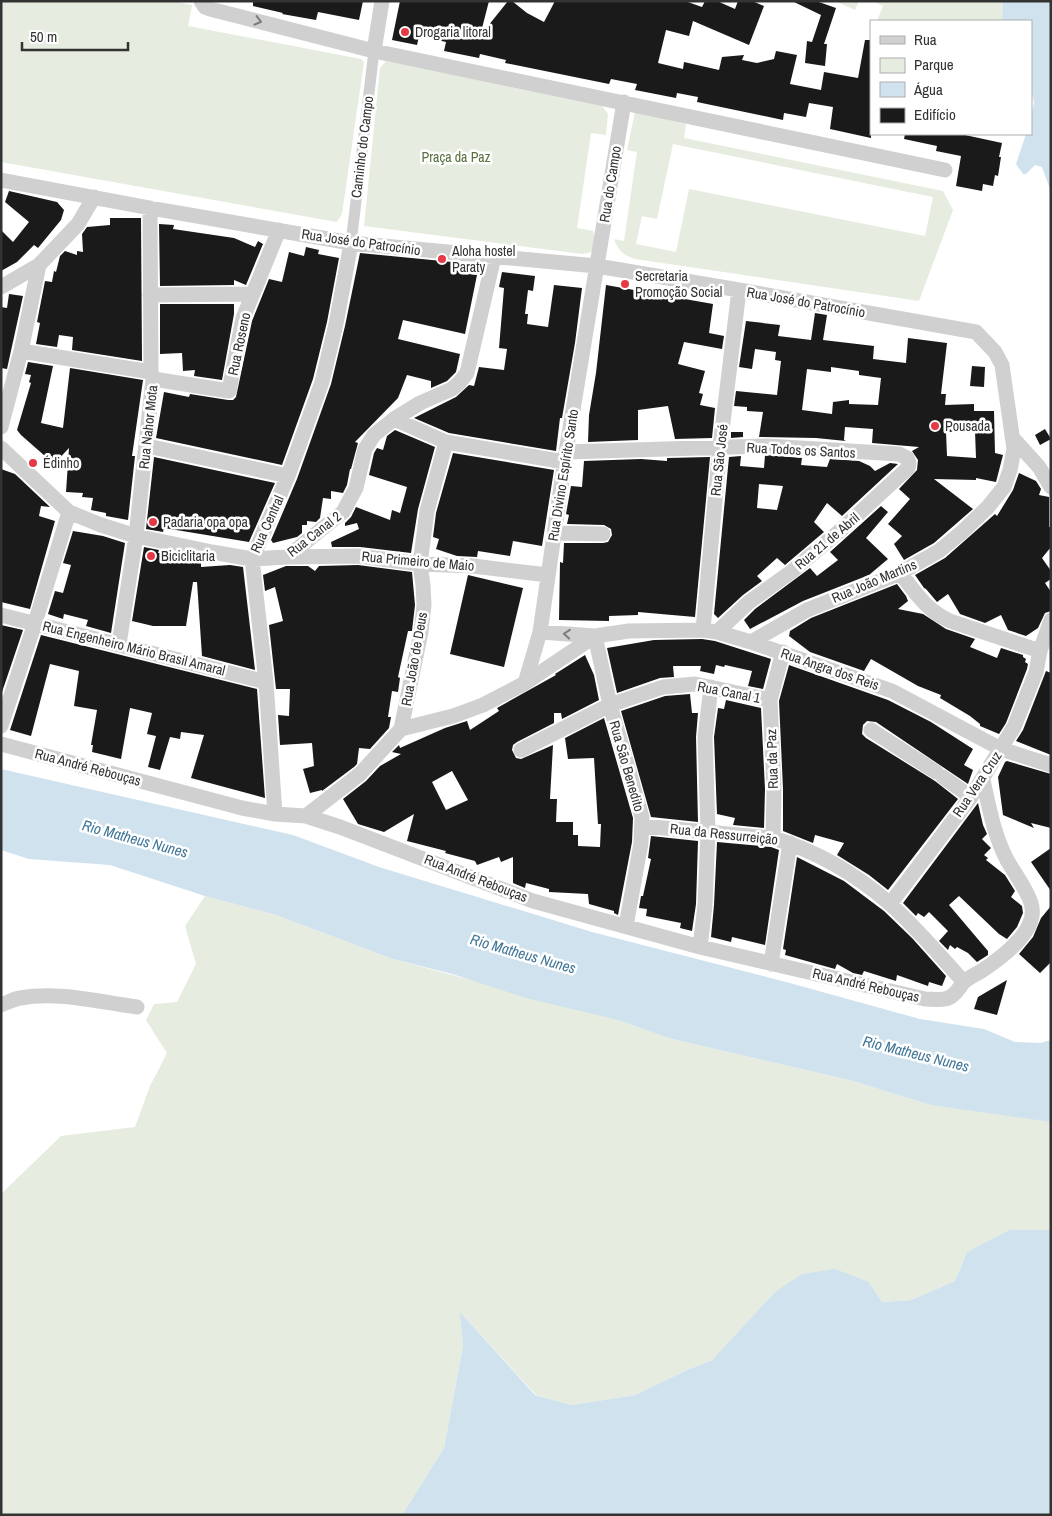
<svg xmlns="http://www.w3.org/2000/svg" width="1052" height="1516" viewBox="0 0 1052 1516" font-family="'Archivo Narrow',sans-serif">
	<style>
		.green { fill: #e6ecdf; fill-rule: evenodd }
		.water { fill: #cfe2ee }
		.building { fill: #1a1a1a; fill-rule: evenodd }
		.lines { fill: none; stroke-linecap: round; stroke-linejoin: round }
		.pedestrian { stroke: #d0d0d0; stroke-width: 11 }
		.minor { stroke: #d0d0d0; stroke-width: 15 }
		.oneway { stroke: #7a7a7a }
		.poi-dot { fill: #e63946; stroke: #fff; stroke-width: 2 }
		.labels { text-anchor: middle; stroke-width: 5; stroke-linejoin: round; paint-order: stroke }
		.poi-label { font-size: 14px; fill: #333; stroke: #fff; text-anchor: start }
		.street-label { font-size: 14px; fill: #333; stroke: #fff }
		.park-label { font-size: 14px; fill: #56703f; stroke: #fff }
		.water-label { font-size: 15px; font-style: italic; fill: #3f7597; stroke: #fff }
	</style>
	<rect width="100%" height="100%" fill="#fff"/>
	<!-- green -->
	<path class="green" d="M1 1H172L192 5 188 26 361 59 364 62 342 214 337 222 1 162Z
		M835 1H859L855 10Z
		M873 1H1003L1002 21H877L883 6Z
		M386 61 602 106 608 114 606 135 591 133 577 228 593 231 596 241 592 252 582 254 364 226 380 68Z
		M635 112 686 124 684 138 943 191 953 210 919 301 635 259C623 255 619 251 614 239L624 241 637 152 627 150ZM673 144 933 197 925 236 689 189 676 252 636 244 642 216 657 219Z
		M205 896 276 915 393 959 618 1020 668 1038 849 1080 931 1105 998 1113 1051 1122V1230H1009L967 1252 955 1281 911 1300 882 1302 869 1282 775 1292 712 1360 685 1371 635 1395 572 1405 536 1395 461 1313 463 1346 444 1448 402 1515H1V1194L61 1136 135 1127 150 1086 167 1053 146 1020 154 1004 177 1002 196 964 185 926Z"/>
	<!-- water -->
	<path class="water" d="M1003 1H1051V192L1042 167 1035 165 1026 174H1023L1016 164 1026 134H1031V117L1034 103 1031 89V21H1002Z
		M1 769 293 835 379 867 592 932 786 982 920 1019 984 1029 1015 1042 1040 1043 1051 1040V1122L931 1105 849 1080 668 1038 618 1020 526 998 452 974 393 959 276 915 205 896 110 865 29 859 1 850Z
		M1009 1230H1051V1515H402L444 1448 463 1346 460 1312 535 1395 572 1405 635 1395 685 1371 712 1360 775 1292 802 1274 835 1269 869 1282 882 1302 911 1300 955 1281 967 1252Z"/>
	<!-- building -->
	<path class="building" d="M253 1H363L359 20 318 12 316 20 282 14 283 13 253 6Z
		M400 1H489L480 36 508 1H512L527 13 544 22 555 1H685L702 7 705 1H717L735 9 738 1H752L764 6 749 45 693 21 689 36 666 30 658 63 683 69 684 62 719 70 722 57 744 55 742 60 757 63 774 59 776 51 797 55 790 84 821 90 824 72 858 78 865 40H871V138L830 129 833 107 809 103 806 117 784 113 783 120 697 102 698 97 677 93 676 98 635 90 637 84 611 79 609 84 505 63 506 60 480 54 479 58 444 51 446 42 419 36 417 45 392 40Z
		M792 1H816L836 8 824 44H827L825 66 805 63 807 41 812 42 821 15Z
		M905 134H965V135L1002 143 999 157H1001L998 176 995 175 993 186 983 184 982 191 956 186 961 156 936 151 937 146 904 139Z
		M9 191 57 202 64 210 61 220 38 248 34 245 17 262 1 271V230L13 242 29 222 5 202Z
		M110 218H141L142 361 72 350 73 337 59 335 57 347 36 344 40 323 37 322 45 281 52 282 54 271 56 272 60 256 65 251 77 255V251L83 252 82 234 87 227 110 225Z
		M159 224 174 225 173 229 234 238 255 247 258 241 263 244 246 285 234 280V285L160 286Z
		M306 247 319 250 318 254 339 258 327 322 313 379 282 465 156 438 164 392 189 397 190 394 228 400H233L236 397 252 321 269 279 282 282 289 252 304 256Z
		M360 253 473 264 471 274 477 275 465 334 403 320 398 339 460 354 456 372 447 381 431 388V381L407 375 398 398 355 442 358 443 351 469H350L347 485 343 493 331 491V499L323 498 320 518 316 522 307 521V525H302V533L297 537 273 543 271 540 297 479 331 384 345 326Z
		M502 272 535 276 533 291 528 290 525 314H528L527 324 548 327 554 285 582 288 575 343 562 418H560L556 451 449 433 414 418 456 397 469 385 474 386 479 367 504 370 507 349 499 348 504 288 499 287Z
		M606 285 713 304 709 333 724 336 722 349 684 342 678 364 705 371 699 393 703 394 700 405 715 408 712 438 675 439 668 406 638 410V440L588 442 589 415 596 373Z
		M9 294 23 296 7 369 1 368V307L7 308Z
		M160 304H234V314L222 380 194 376 195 370 183 371 182 353 160 354Z
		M815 313 827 315 823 340 874 346 873 359 906 363 908 338 947 343 941 394H946L945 405 974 404V411H994L995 453 1003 455 996 482 976 478V480L934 479 973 509 934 543 904 560 894 544 902 536 888 524 910 499 899 489 917 470 918 460 912 451 919 447 872 443 873 429 845 427 844 440 846 441 816 438 759 437 763 412 747 411V407L734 406 736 391 777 395 781 361 775 360 776 352 755 349 752 369 739 367 746 321 780 325 778 336 811 340ZM831 367 859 371V375L881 378 878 405 849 404V400L833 402 832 414 802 410 807 369 831 372ZM975 431 976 458 947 456 946 432Z
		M28 362 53 366 41 423 63 428 70 368 143 380 132 456H135L128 520 106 516V513L91 510 93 498 82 497 83 493 66 492 69 448 54 464 21 435 17 430 31 383 29 382 31 375 25 374Z
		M972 366 985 367 984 387 970 386Z
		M1045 429 1051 439 1040 445 1035 435Z
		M395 430 435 447 418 509 411 553 360 547H332L331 542 359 529 357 523 345 526V523L351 517 356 507 390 520 392 510 400 513 407 487 369 475 374 453 377 448 383 450 387 436Z
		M731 432H743V437L731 438Z
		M453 453 554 470 542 546 513 541 510 556 478 551 477 557 457 556 436 549 439 539 433 537 436 513Z
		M765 455 802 458 801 465 827 467 830 459 859 461 870 466 875 471 890 463 898 464 842 516 827 503 814 522 824 532 785 565 777 558 757 576 762 581 743 595 718 618 714 614 729 457 741 456 740 466 764 468ZM759 484 783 486 777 510 757 508Z
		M154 457 275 483 249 542 164 528 163 532 146 529Z
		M710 457 695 617 638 612V615L609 616V621L559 620 560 562 563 563 564 543H603L608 542 612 535 611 529 604 525 567 524 569 515 566 514 571 486 582 487 584 461 641 459 667 461V458Z
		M1 469 15 474 50 507 41 506 39 516 55 521 30 609 1 602Z
		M1019 473 1036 481 1041 489 1039 495 1049 497V527H1051V547L1042 558 1051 571V579L1045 583 1051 592V611L1045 613 1038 628 1026 636 1008 630 1001 615 985 623 960 614 948 594 937 602 926 589 924 588 915 575 945 558 995 514 997 516 1013 490Z
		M881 506 888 512 866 538 888 559 869 575 803 601 750 629 744 620 755 609 810 568 817 576 838 560 830 552Z
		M73 531 103 536 125 543 111 633 86 626 88 620 64 614 63 619 48 614 55 591 63 593 71 565 63 563Z
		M144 547 159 550 158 553H170L201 559V567L230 565 243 567 255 670 202 656 197 582H193L186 626H153L132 621Z
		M358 565 412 572 415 605 412 631H408L398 677 400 678 398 692 392 691 388 717H391L389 728 370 749 359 748 357 764 354 767 322 791V790L310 793 303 769 314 766 312 743 280 745 278 715 289 716 290 689H276L269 625 283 621 275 587 265 591 263 575 286 566H308L315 571 319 566Z
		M468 575 523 588 504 667 450 654Z
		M897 584 906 596 908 601 898 609 923 614 946 629 975 639 970 647 997 658 1001 648 1023 655V657L1026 659 1025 662 1028 664 1027 669 1006 723 999 734 980 726V724L970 716 940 698 941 695 918 686 871 659 864 671 810 652 789 636 790 631 811 618Z
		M1 625 23 630 1 695Z
		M41 635 257 689 265 798 191 778 204 735 181 732 180 739 170 737 160 770 148 767 156 736 147 734 152 713 130 708 121 759 92 752 93 745H91L97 710 74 706 79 671 50 664 31 736 10 730Z
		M702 639 715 641 771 659 763 689 748 686 752 671 725 665 724 667 716 665 714 674 700 671 701 666H673L674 677 660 678 617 693 607 648 654 640Z
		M585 655 594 675 599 700 562 719 561 713H554V723L517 742 513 745 512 750 516 758 521 759 553 745 550 799H557L556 822H573V835H578V846L600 847 601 824H598L594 758 568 759 565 738 604 718 633 818 632 842 618 915 614 913V911L589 904 588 894 549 892V889L526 883 525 888 513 883V857L501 862 499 857 477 865 475 861 445 853 446 851 407 841 414 814 384 832 358 824 343 799 366 781 380 766 401 754 392 752 399 745 400 748 445 728 467 721 470 730 499 711 497 708 556 675 555 674ZM452 771 468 800 446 810 432 782Z
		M789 665 888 700 931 722 973 749 964 765 973 770 968 784 876 722 867 721 863 725 862 734 866 738 935 781 958 799 888 890 869 875 837 855 844 843 815 835 813 843 783 831V789L779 701Z
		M1046 671 1051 673V755L1016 741 1023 730Z
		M690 694 692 713H698L696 737 698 822 651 817 621 711 665 696Z
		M726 700 761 708 765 789 764 828 733 825 735 818 717 814 714 737 718 708 724 709Z
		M1007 761 1051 774V828L1031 823 1034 828 1003 815 998 777 1005 762Z
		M978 803 983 825 987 834 982 839 991 848 984 855 988 858 986 860 1005 875 1015 891 1011 897 1022 906 1023 913 1017 927 1007 939 999 934 959 896 949 905 988 951V955L977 962 968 953 957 947 955 949 950 945 948 950 939 941 948 931 929 912 924 917 918 913 916 916 903 903Z
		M651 836 698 841 696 904 692 931 680 928 681 923 646 916 647 909 639 908 641 896H643L651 859 648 858Z
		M717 842 771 847 779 850 765 945 732 937 731 942 711 937 714 905Z
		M1051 848V891L1031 862Z
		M797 857 844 881 884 911 912 938 946 976 942 986 929 982 928 986 897 975 896 981 864 971 862 975 853 973 837 964 835 969 785 955 786 950 783 949Z
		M1051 906V962L1040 973 1019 954 1033 937 1041 918Z
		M1007 980 997 1015 974 1009 978 997Z"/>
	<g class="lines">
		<!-- pedestrian -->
		<path class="pedestrian" d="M351 243 374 51"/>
		<!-- minor -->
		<path class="minor" d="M201 1 205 7 210 9 374 51 945 170
			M374 51 382 1
			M1 180 150 208 351 243 597 266 739 290 976 332 995 352 1002 365 1014 449 1010 470 1004 487 988 507 962 532 939 551 900 573 807 610 751 642
			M1 287 39 265 78 224 94 197
			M150 295 252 294
			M21 351 151 372
			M153 379 229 391 243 318 279 230
			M394 419 446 442 565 462
			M1 427 21 351 39 265
			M1012 437 1039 467 1051 487
			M147 446 288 476
			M1 448 69 512 101 525 136 536 212 552 252 559 287 557 343 512 356 488 365 449 374 435 394 419 420 403 452 389 459 383 467 373 494 257
			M566 452 767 446 899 454 907 458 909 463 908 468 842 529 791 572 749 602 717 632
			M555 533 603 534
			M287 557 359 556 420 564 473 566 548 575
			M900 573C916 593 926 610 950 621L1040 651
			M1 615 266 682
			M703 630 720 447 739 290
			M540 632 595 636 610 705 642 817 641 843 626 926
			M119 644 136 536 153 379 151 372 150 208
			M525 683 540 632 566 452 624 102
			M1 726 35 623 69 512
			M401 729 421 632 424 605 423 585 420 564 427 511 446 442
			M871 730 936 772
			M1 744 242 808 275 814 306 816 340 827 533 901 700 947 925 999C935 999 947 1002 954 994 958 991 960 986 964 982 969 977 977 974 983 970 1002 957 1040 930 1031 903 1026 888 1015 874 1007 860 994 835 989 807 983 780
			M521 750 610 705 663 687 695 684 770 700
			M943 777 971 797
			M275 814 266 682 252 559 288 476 322 382 336 324 351 243
			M306 816 360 774 401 729 453 716 483 705 525 683 595 636 629 631 703 630 717 632 751 642 892 691 1001 749 1051 765
			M642 826 773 838C816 851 856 874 890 904 916 927 940 956 964 982
			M773 838 774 789 770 700 783 652
			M890 904 971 797 1014 727 1036 672 1040 651 1051 620
			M700 947 705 905 708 831 705 737 711 687
			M771 964 790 843
			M1 1005C7 1003 13 999 20 998 58 991 99 1002 137 1007"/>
	</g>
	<!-- one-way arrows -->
	<defs><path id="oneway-chevron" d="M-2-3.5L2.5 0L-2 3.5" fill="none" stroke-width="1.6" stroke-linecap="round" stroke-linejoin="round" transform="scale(1.25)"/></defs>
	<g class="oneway">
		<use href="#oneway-chevron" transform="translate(258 21) rotate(14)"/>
		<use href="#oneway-chevron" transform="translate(567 634) rotate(-175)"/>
	</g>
	<!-- markers -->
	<g class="poi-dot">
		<circle cx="405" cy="32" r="5"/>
		<circle cx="442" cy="259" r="5"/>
		<circle cx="625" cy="284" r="5"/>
		<circle cx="935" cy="426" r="5"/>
		<circle cx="33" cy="463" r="5"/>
		<circle cx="153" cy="522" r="5"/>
		<circle cx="151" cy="556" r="5"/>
	</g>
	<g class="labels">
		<!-- poi labels -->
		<g class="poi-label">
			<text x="415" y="37">Drogaria litoral</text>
			<text x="452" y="256">Aloha hostel<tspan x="452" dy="16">Paraty</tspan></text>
			<text x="635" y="281">Secretaria<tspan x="635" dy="16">Promoção Social</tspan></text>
			<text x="945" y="431">Pousada</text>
			<text x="43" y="468">Édinho</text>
			<text x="163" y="527">Padaria opa opa</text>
			<text x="161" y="561">Biciclitaria</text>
		</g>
		<!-- street labels -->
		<g class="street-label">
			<text transform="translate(362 147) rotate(-83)" y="5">Caminho do Campo</text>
			<text transform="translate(610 184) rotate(-81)" y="5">Rua do Campo</text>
			<text transform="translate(361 242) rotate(8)" y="5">Rua José do Patrocínio</text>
			<text transform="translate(806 302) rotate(10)" y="5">Rua José do Patrocínio</text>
			<text transform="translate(239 344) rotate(-78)" y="5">Rua Roseno</text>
			<text transform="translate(148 427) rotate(-84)" y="5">Rua Nahor Mota</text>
			<text transform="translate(801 450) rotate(3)" y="5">Rua Todos os Santos</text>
			<text transform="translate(719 460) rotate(-84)" y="5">Rua São José</text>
			<text transform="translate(563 475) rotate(-81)" y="5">Rua Divino Espírito Santo</text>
			<text transform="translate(267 524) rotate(-66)" y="5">Rua Central</text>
			<text transform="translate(314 534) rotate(-38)" y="5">Rua Canal 2</text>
			<text transform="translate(827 541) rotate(-40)" y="5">Rua 21 de Abril</text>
			<text transform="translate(418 561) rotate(5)" y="5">Rua Primeiro de Maio</text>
			<text transform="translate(874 581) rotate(-23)" y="5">Rua João Martins</text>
			<text transform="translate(134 648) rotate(14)" y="5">Rua Engenheiro Mário Brasil Amaral</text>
			<text transform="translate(414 659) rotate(-80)" y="5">Rua João de Deus</text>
			<text transform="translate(830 669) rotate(19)" y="5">Rua Angra dos Reis</text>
			<text transform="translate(729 692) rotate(11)" y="5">Rua Canal 1</text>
			<text transform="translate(772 759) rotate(-92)" y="5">Rua da Paz</text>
			<text transform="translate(627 766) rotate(74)" y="5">Rua São Benedito</text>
			<text transform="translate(88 767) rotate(15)" y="5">Rua André Rebouças</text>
			<text transform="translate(977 784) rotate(-56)" y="5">Rua Vera Cruz</text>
			<text transform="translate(724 834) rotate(6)" y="5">Rua da Ressurreição</text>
			<text transform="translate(476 878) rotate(21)" y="5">Rua André Rebouças</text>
			<text transform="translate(866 985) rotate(13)" y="5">Rua André Rebouças</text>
		</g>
		<!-- park labels -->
		<g class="park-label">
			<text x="456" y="162">Praça da Paz</text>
		</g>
		<!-- water labels -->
		<g class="water-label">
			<text transform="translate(135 839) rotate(15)" y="5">Rio Matheus Nunes</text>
			<text transform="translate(523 954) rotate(16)" y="5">Rio Matheus Nunes</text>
			<text transform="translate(916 1054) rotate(14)" y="5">Rio Matheus Nunes</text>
		</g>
	</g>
	<!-- border -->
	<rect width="1052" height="1516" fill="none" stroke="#333333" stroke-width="5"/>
	<!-- legend -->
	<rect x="870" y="20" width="162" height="115" fill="#ffffff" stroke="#adadad"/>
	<rect x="880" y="36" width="25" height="8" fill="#d0d0d0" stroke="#adadad"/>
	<text x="914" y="45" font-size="15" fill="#333333">Rua</text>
	<rect x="880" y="58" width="25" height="15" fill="#e6ecdf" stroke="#adadad"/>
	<text x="914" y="70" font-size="15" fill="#333333">Parque</text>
	<rect x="880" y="82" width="25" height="15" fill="#cfe2ee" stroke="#adadad"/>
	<text x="914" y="95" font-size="15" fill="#333333">Água</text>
	<rect x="880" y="108" width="25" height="15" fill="#1a1a1a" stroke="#adadad"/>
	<text x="914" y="120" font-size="15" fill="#333333">Edifício</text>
	<!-- scale -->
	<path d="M22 42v8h106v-8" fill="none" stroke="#333333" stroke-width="2.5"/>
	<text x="30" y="42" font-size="15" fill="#333333" stroke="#ffffff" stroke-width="4" paint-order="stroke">50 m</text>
</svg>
